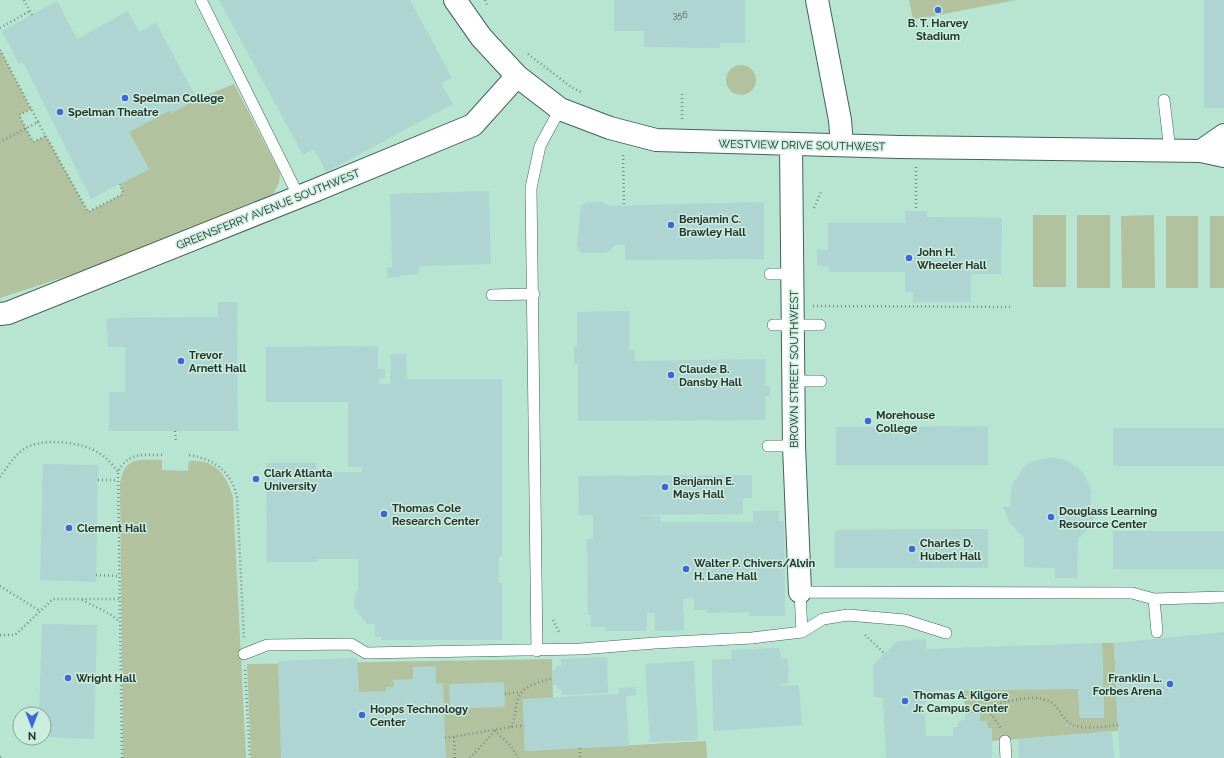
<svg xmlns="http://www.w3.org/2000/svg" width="1224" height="758" viewBox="0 0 1224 758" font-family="Raleway,sans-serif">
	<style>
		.built { fill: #b8e4d2; fill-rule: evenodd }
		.green { fill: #b2c29f }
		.building { fill: #aed5d1 }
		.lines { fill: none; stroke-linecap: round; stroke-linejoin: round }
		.lane-casing { stroke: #446357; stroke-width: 12 }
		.street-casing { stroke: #446357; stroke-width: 24 }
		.path { stroke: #789086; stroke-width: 2.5; stroke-dasharray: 1 3; stroke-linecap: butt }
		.lane { stroke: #fff; stroke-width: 11 }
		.street { stroke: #fff; stroke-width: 22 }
		.poi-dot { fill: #4065d7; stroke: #caedde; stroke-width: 1.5 }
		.labels { text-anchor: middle; stroke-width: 3; stroke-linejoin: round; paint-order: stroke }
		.number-label { font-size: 9px; fill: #485c57 }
		.poi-label { font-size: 11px; font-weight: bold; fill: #26342e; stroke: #caedde; text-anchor: start }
		.street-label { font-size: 11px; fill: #26342e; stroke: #caedde }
	</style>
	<rect width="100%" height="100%" fill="#caedde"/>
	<!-- built -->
	<path class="built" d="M0 0H1224V758H0ZM20 714H44V738H20Z"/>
	<!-- green -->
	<path class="green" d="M909 0H1016L913 20Z
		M0 50 31 109 19 115 33 142 46 136 88 212 123 194 120 184 149 169 129 132 170 110 171 113 197 99 234 84 280 173 279 183 273 194 113 261 0 298Z
		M726 80a15 15 0 1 1 30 0a15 15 0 1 1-30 0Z
		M1033 215H1066V287H1033Z
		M1077 215H1110V288H1077Z
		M1154 215 1155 288H1122L1121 216Z
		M1166 216H1198V288H1166Z
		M1210 216H1224V288H1210Z
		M162 460V470L188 471 189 461C215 459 226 474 233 497L246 758H123L120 483C125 456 139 460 162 460Z
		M1102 643H1114L1118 731 992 741 991 728H988L980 721V713H965L964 690 1078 689 1080 718H1104Z
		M552 659 553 698 523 700 525 751 706 741 707 758H251L247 664Z"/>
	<!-- building -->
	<path class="building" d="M219 0H410L452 78 441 83 453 104 326 172 314 149 303 155Z
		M614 0H745V43H720V48L644 47V31H614Z
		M1204 0H1224V108H1204Z
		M57 1 77 39 128 11 139 32 156 23 197 99 171 113 170 110 129 132 149 169 91 199 23 62 19 64 2 31Z
		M489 191 491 264 419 266V274L400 275V277L387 278V267H392L390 194Z
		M587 202H602L608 206 764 202V259L625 260V245H615L611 250 605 253H582L579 251 577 244 581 206Z
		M905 211H927V217L1002 218 1001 274H971V302H913V292H905V272H829V266H817V250H828V223H905Z
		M218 302H237L238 431H109V392H125V347H108L107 318 218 317Z
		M629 311V350H635V361L765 359V386H770V396H765V420L578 421V364H574V346H577V312Z
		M378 346V369H385V378H379V384H390L391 354H406L407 379H502V556L499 557V583H502V640H381V637H375V624H367L354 607V598L358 589V559H317V562H267L266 463H316V472H362V467H348V402H266V347Z
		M988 426V465H836V427Z
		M1113 428H1224V466H1113Z
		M1053 457 1068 461 1080 470 1085 476 1091 490 1090 507 1098 508 1090 527 1078 539 1077 578H1055V568L1024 567V538L1009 522 1003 507 1011 506V490L1013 483 1024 467 1034 461Z
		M43 464 98 465 96 582 40 580Z
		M752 475V498H743V514L625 515 660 516 661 522H753V511H779V521H784L785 616H749V612L707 613V610H694V598L683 599 684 630 655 631V613H647V631H606V627H591V615H588L587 539H593V515H579L578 476Z
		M988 529V568H835V530Z
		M1113 531H1224V569H1113Z
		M42 624 97 625 94 739 44 737V714H39Z
		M1224 632V758H1120L1114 643Z
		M926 639V649L1102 643 1104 718H1080L1078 689 937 690 924 704 926 736H953V727H958V721L965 720V713H980V721H987L988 728H992V758H886L883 698 874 697 873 665 897 641Z
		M780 648 781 659 787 658 789 672H788V683L780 684V686L799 685 802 725 713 731 712 660 732 659 731 650Z
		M607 657 608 693 562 695 561 689H557V685H553L552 670H556V666H561V659Z
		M357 658 359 692 386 691V687H394L393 680 413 679V667L436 666V684L443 683 446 758H281L278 661Z
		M694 661 698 740 650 742 645 664Z
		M504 682 505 707 450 709 449 684Z
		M636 687V695L626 696 629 746 525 751 523 699 619 694 618 688Z
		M1112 731 1114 758H1019L1018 739Z"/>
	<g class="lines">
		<defs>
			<path id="lane" d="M201 0 299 197
				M1164 100 1170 151
				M770 274H793
				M492 295 534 294
				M773 325H820
				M794 381H821
				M768 446H794
				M1154 599 1224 597
				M802 632 823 619 848 615 905 620 946 633
				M537 651 531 188 540 146 560 109
				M244 654 267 645 351 644 366 653 581 649 655 643 752 638 802 632 800 592 1132 593 1154 599 1157 632
				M1005 741 1006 758"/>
			<path id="street" d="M455 0 481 37 517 76 560 109 610 128 656 140 899 147 1201 151 1224 156
				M817 0 840 120 842 145
				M791 145 794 446 800 592
				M1201 151 1224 135
				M0 314 8 313 316 190 473 125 517 76"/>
		</defs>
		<!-- lane casing -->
		<use href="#lane" class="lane-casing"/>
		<!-- street casing -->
		<use href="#street" class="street-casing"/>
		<!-- path -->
		<path class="path" d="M24 0 32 15
			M485 0 488 7
			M0 28 30 11
			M0 50 38 122 0 142
			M528 54 571 87 581 92
			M31 109 19 115 33 142 46 136
			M682 119V93
			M38 122 88 212 123 194 120 184
			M623 155 624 205
			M916 167V211
			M814 208 821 192
			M813 306 1013 307
			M175 431 176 442
			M189 455C214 459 232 472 237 497L244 639
			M0 477C7 467 14 456 24 449 42 437 82 442 99 453 107 458 113 465 118 472
			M98 480H118
			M96 575 118 576
			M0 586 40 611
			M82 600 110 614 119 621
			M553 620 560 634
			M0 635H15L53 599H119
			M865 635 884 653
			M245 670 250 758
			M505 694 521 692
			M965 709C991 709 1017 694 1043 699 1056 702 1059 713 1067 721 1078 732 1104 726 1118 725
			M984 709 992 715 1001 728
			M511 727C515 719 515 711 517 702 520 686 539 682 552 678
			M454 737 455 758
			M445 738 524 725
			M580 748V758
			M0 757 2 758
			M122 758 118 472C128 452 142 455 162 455
			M470 758 495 731 511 746 518 758"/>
		<!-- lane -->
		<use href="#lane" class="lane"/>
		<!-- street -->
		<use href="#street" class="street"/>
	</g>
	<!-- markers -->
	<g class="poi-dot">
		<circle cx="938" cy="10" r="4"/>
		<circle cx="125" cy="98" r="4"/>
		<circle cx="60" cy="112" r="4"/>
		<circle cx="671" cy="225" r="4"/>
		<circle cx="909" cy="258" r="4"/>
		<circle cx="181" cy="361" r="4"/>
		<circle cx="671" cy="375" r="4"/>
		<circle cx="868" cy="421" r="4"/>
		<circle cx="256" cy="479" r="4"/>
		<circle cx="665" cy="487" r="4"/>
		<circle cx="384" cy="514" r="4"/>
		<circle cx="1051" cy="517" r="4"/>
		<circle cx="69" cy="528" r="4"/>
		<circle cx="912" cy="549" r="4"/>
		<circle cx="686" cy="569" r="4"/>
		<circle cx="68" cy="678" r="4"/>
		<circle cx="1170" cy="684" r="4"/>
		<circle cx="905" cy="701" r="4"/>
		<circle cx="362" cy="715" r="4"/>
	</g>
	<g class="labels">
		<!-- number labels -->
		<g class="number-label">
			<text x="680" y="18">356</text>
		</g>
		<!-- poi labels -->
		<g class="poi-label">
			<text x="938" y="27" text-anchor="middle">B. T. Harvey<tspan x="938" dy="13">Stadium</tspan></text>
			<text x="133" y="102">Spelman College</text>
			<text x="68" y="116">Spelman Theatre</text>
			<text x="679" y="223">Benjamin C.<tspan x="679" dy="13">Brawley Hall</tspan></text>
			<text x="917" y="256">John H.<tspan x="917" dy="13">Wheeler Hall</tspan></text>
			<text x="189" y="359">Trevor<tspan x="189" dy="13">Arnett Hall</tspan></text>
			<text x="679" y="373">Claude B.<tspan x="679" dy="13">Dansby Hall</tspan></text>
			<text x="876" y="419">Morehouse<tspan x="876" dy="13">College</tspan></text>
			<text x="264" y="477">Clark Atlanta<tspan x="264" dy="13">University</tspan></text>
			<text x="673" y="485">Benjamin E.<tspan x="673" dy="13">Mays Hall</tspan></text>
			<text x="392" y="512">Thomas Cole<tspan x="392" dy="13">Research Center</tspan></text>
			<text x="1059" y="515">Douglass Learning<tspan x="1059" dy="13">Resource Center</tspan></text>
			<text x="77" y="532">Clement Hall</text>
			<text x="920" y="547">Charles D.<tspan x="920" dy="13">Hubert Hall</tspan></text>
			<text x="694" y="567">Walter P. Chivers/Alvin<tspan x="694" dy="13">H. Lane Hall</tspan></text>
			<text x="76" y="682">Wright Hall</text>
			<text x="1162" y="682" text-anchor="end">Franklin L.<tspan x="1162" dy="13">Forbes Arena</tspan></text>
			<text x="913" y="699">Thomas A. Kilgore<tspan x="913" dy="13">Jr. Campus Center</tspan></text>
			<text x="370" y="713">Hopps Technology<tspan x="370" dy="13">Center</tspan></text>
		</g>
		<!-- street labels -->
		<g class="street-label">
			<text transform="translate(802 145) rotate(1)" y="4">WESTVIEW DRIVE SOUTHWEST</text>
			<text transform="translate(268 209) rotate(-22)" y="4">GREENSFERRY AVENUE SOUTHWEST</text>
			<text transform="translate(794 369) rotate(-90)" y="4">BROWN STREET SOUTHWEST</text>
		</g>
	</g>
	<!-- north arrow -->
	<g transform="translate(32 726) rotate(180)"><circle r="19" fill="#caedde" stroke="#88a398"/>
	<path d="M0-3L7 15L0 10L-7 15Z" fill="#4065d7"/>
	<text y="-6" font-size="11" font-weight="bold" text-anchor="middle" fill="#26342e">N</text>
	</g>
</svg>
